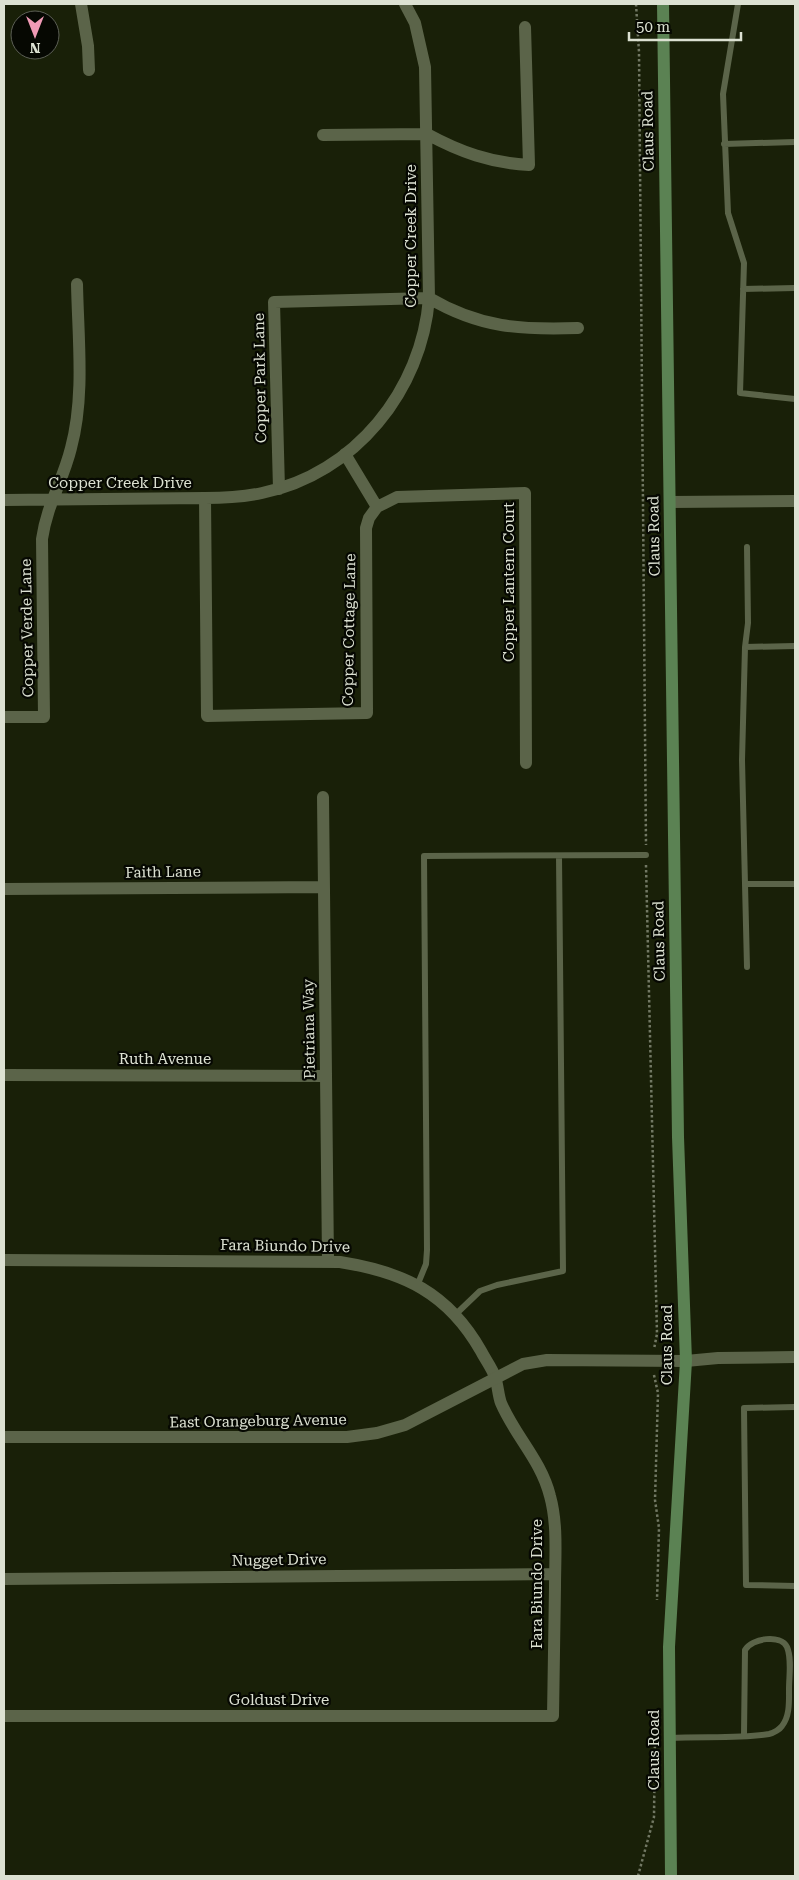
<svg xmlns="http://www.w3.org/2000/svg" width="799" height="1880" viewBox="0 0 799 1880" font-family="'Roboto Serif',serif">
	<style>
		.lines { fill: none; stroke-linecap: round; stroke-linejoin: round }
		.path { stroke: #727864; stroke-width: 2.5; stroke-dasharray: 2.5 2.5; stroke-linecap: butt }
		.service { stroke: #5b6449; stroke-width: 6 }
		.minor { stroke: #5b6449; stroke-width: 12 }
		.tertiary { stroke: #5b6449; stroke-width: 12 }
		.secondary { stroke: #5b8253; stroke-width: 12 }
		.labels { text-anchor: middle; stroke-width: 4.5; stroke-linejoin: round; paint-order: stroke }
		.street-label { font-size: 15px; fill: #dce1d2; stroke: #060802 }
	</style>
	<rect width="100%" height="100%" fill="#192008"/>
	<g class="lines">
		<!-- path -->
		<path class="path" d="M636 4 639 52 646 845
			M646 865 657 1334 654 1349
			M654 1375 658 1393 655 1500 659 1528 657 1600
			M638 1876 654 1817 655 1736"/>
		<!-- service -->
		<path class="service" d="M738 4 723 94 728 213 744 263 740 393 795 399
			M724 144 795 142
			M743 289 795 288
			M747 547 748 623 745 647 742 760 745 884H795
			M745 647 795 646
			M745 884 747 967
			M417 1286 426 1264 427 1250 424 856 646 855
			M456 1314 480 1291 497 1285 563 1271 559 856
			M795 1407 744 1408 746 1585 795 1586
			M670 1738C701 1736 739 1739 769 1734 774 1733 780 1729 782 1726 790 1716 789 1701 789 1689 789 1676 792 1659 787 1647 781 1634 752 1638 745 1650L744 1735"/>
		<!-- minor -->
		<path class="minor" d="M81 4 88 46 89 70
			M427 134C460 152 491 163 529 165L525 27
			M323 135 427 134
			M429 298C480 328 521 330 578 328
			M345 454 377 507
			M279 489 274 302 429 298
			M205 498 207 716 367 713 366 528 369 518 377 507 397 497 525 493 526 763
			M4 500 205 498C224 498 243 497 262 493 355 474 422 390 429 298L425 67 415 23 405 4
			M670 502 795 501
			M4 717H44L42 539C47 504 63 481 71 448 85 396 78 338 77 284
			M323 797 328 1261
			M4 889 324 887
			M4 1075 326 1076
			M4 1260 340 1262C404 1272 448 1293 481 1351 485 1359 492 1368 495 1377 498 1385 498 1395 501 1403 515 1436 541 1460 550 1496 558 1525 555 1557 555 1587 554 1630 554 1673 553 1716H4
			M4 1579 555 1574"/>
		<!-- tertiary -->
		<path class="tertiary" d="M4 1437H347L377 1433 405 1425 523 1364 547 1360 686 1361 718 1358 795 1357"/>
		<!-- secondary -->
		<path class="secondary" d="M663 4 678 1137 686 1361 669 1647 671 1876"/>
	</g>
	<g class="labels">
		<!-- street labels -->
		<g class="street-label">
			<text transform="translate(648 131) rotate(-91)" y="5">Claus Road</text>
			<text transform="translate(411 236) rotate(-90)" y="5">Copper Creek Drive</text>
			<text transform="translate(260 378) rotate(-91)" y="5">Copper Park Lane</text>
			<text x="120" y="488">Copper Creek Drive</text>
			<text transform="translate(654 536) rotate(-91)" y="5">Claus Road</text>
			<text transform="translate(509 582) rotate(-90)" y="5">Copper Lantern Court</text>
			<text transform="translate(27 628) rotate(-91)" y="5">Copper Verde Lane</text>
			<text transform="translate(349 630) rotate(-89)" y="5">Copper Cottage Lane</text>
			<text transform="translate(163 872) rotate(-1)" y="5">Faith Lane</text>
			<text transform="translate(659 941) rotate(-91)" y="5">Claus Road</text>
			<text transform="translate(309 1029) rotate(-91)" y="5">Pietriana Way</text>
			<text x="165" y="1064">Ruth Avenue</text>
			<text transform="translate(285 1246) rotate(1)" y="5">Fara Biundo Drive</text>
			<text transform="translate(667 1345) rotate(-90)" y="5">Claus Road</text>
			<text transform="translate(258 1421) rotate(-1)" y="5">East Orangeburg Avenue</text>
			<text transform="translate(279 1560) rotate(-1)" y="5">Nugget Drive</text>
			<text transform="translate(537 1584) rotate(-90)" y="5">Fara Biundo Drive</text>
			<text x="279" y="1705">Goldust Drive</text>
			<text transform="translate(654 1750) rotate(-90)" y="5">Claus Road</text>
		</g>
	</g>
	<!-- border -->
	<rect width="799" height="1880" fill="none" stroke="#dce1d2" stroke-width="10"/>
	<!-- north arrow -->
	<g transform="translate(35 35) rotate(180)"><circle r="24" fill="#060802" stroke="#5c5f55"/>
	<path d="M0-4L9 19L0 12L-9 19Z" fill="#f09ab5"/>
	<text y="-8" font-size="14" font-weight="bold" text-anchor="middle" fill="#dce1d2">N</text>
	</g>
	<!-- scale -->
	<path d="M629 32v8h112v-8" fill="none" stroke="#dce1d2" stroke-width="2.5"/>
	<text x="636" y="32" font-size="15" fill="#dce1d2" stroke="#060802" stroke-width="4" paint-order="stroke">50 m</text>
</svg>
